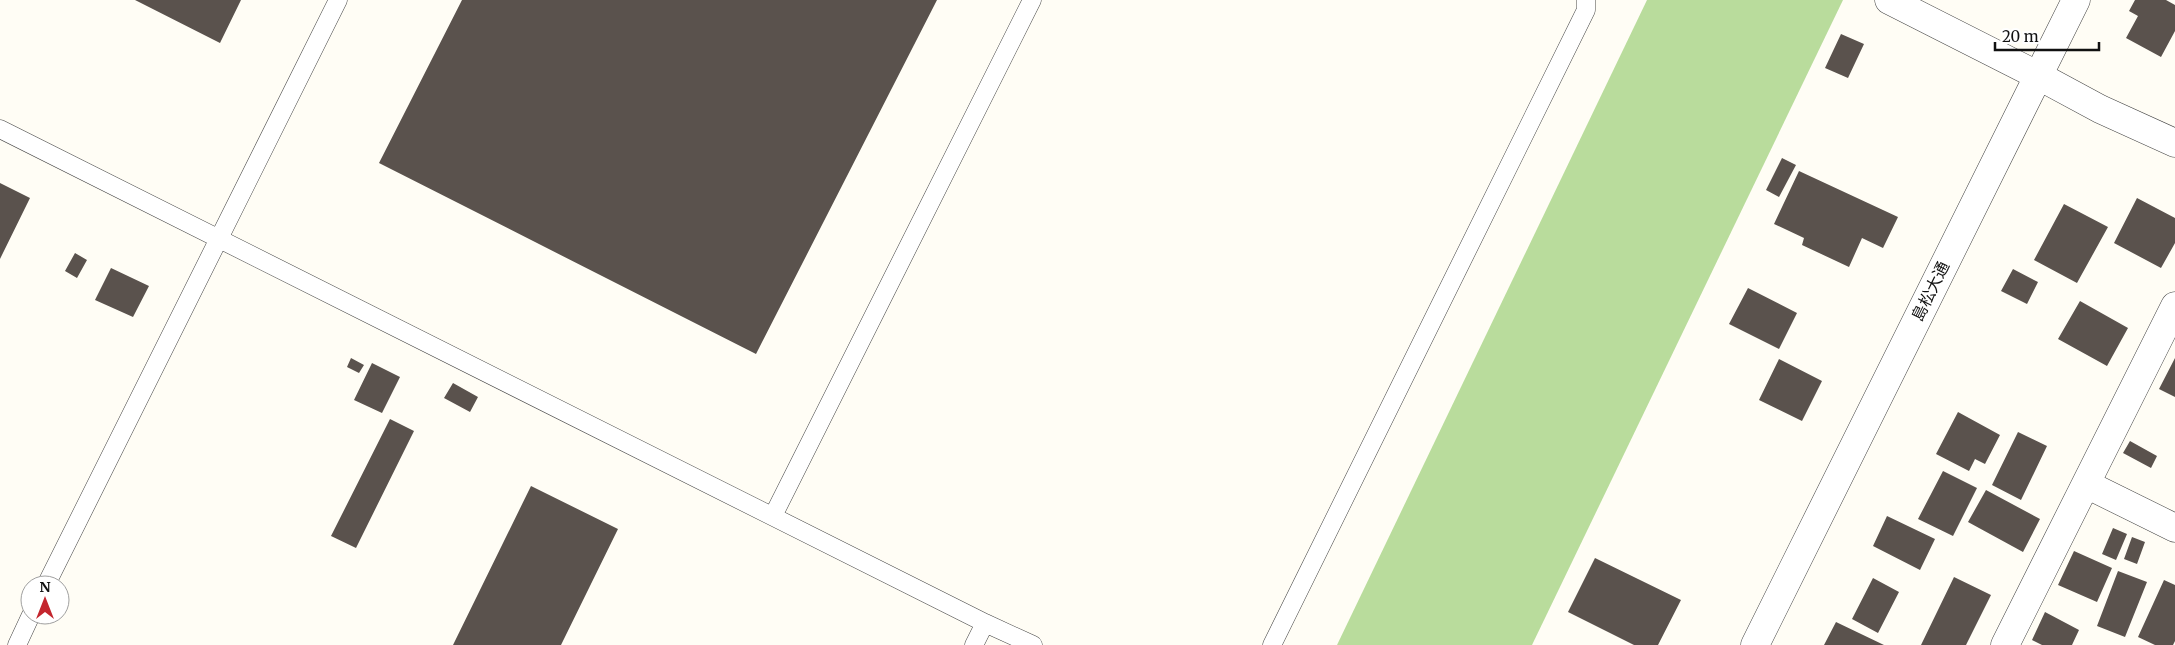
<svg xmlns="http://www.w3.org/2000/svg" width="2175" height="645" viewBox="0 0 2175 645" font-family="Merriweather,'Noto Sans JP',serif">
	<style>
		.forest { fill: #b9dc9c }
		.building { fill: #5a524d }
		.lines { fill: none; stroke-linecap: round; stroke-linejoin: round }
		.service-casing { stroke: #444; stroke-width: 19 }
		.minor-casing { stroke: #444; stroke-width: 29 }
		.tertiary-casing { stroke: #444; stroke-width: 29 }
		.service { stroke: #fff; stroke-width: 18 }
		.minor { stroke: #fff; stroke-width: 28 }
		.tertiary { stroke: #fff; stroke-width: 28 }
		.labels { text-anchor: middle; stroke-width: 5; stroke-linejoin: round; paint-order: stroke }
		.street-label { font-size: 16px; fill: #111; stroke: #fff }
	</style>
	<rect width="100%" height="100%" fill="#fffdf5"/>
	<!-- forest -->
	<path class="forest" d="M1647 0H1843L1532 645H1337Z"/>
	<!-- building -->
	<path class="building" d="M135 0H241L220 43Z
		M462 0H937L756 354 379 163Z
		M2135 0H2166L2175 5V31L2161 57 2126 38 2138 16 2129 11Z
		M1841 34 1864 44 1848 78 1825 68Z
		M1782 158 1796 165 1779 197 1766 190Z
		M1799 171 1898 217 1883 248 1862 238 1849 267 1802 245 1804 238 1774 224Z
		M0 183 30 198 0 259Z
		M2137 198 2175 218V243L2161 268 2114 243Z
		M2064 204 2108 227 2077 283 2034 260Z
		M75 253 87 260 77 278 65 271Z
		M111 268 149 286 133 317 95 300Z
		M2013 269 2038 282 2027 304 2001 291Z
		M1748 288 1797 313 1779 349 1729 324Z
		M2080 301 2128 328 2107 366 2058 339Z
		M351 358 364 365 359 373 347 367Z
		M2175 358V397L2159 389Z
		M1779 359 1822 381 1802 421 1759 400Z
		M372 363 400 377 382 413 354 400Z
		M453 383 478 397 470 412 444 398Z
		M1958 412 2000 435 1985 464 1975 459 1969 471 1936 454Z
		M390 419 414 431 356 548 331 536Z
		M2018 432 2047 446 2021 500 1992 485Z
		M2130 441 2157 456 2151 468 2123 453Z
		M1943 471 1977 488 1953 536 1918 519Z
		M531 486 618 529 561 645H453Z
		M1986 490 2040 519 2023 552 1968 522Z
		M1887 516 1935 539 1920 570 1873 546Z
		M2113 528 2127 534 2116 560 2102 554Z
		M2132 537 2145 542 2137 564 2124 559Z
		M2074 551 2112 568 2097 602 2058 585Z
		M1595 558 1681 600 1658 645H1634L1568 612Z
		M2118 571 2147 582 2125 637 2097 626Z
		M1954 577 1991 595 1966 645H1921Z
		M1873 578 1899 592 1878 633 1852 619Z
		M2164 580 2175 585V641L2173 645H2155L2138 637Z
		M2045 612 2079 630 2072 645H2042L2032 640Z
		M1836 622 1884 645H1824Z"/>
	<g class="lines">
		<defs>
			<path id="service" d="M0 129 985 623 1033 645
				M773 516 1032 0
				M46 585 338 0
				M17 645 31 615
				M974 645 985 623
				M1272 645 1586 10V0"/>
			<path id="minor" d="M1889 0 2037 75
				M2086 484 2175 528
				M2005 645 2175 306"/>
			<path id="tertiary" d="M2037 75 2100 109 2175 143
				M1755 645 2076 0"/>
		</defs>
		<!-- service casing -->
		<use href="#service" class="service-casing"/>
		<!-- minor casing -->
		<use href="#minor" class="minor-casing"/>
		<!-- tertiary casing -->
		<use href="#tertiary" class="tertiary-casing"/>
		<!-- service -->
		<use href="#service" class="service"/>
		<!-- minor -->
		<use href="#minor" class="minor"/>
		<!-- tertiary -->
		<use href="#tertiary" class="tertiary"/>
	</g>
	<g class="labels">
		<!-- street labels -->
		<g class="street-label">
			<text transform="translate(1930 291) rotate(-64)" y="6">島松大通</text>
		</g>
	</g>
	<!-- north arrow -->
	<g transform="translate(45 600)"><circle r="24" fill="#ffffff" stroke="#a0a0a0"/>
	<path d="M0-4L9 19L0 12L-9 19Z" fill="#c4262e"/>
	<text y="-8" font-size="14" font-weight="bold" text-anchor="middle" fill="#111111">N</text>
	</g>
	<!-- scale -->
	<path d="M1995 42v8h104v-8" fill="none" stroke="#111111" stroke-width="2.5"/>
	<text x="2002" y="42" font-size="15" fill="#111111" stroke="#ffffff" stroke-width="4" paint-order="stroke">20 m</text>
</svg>
